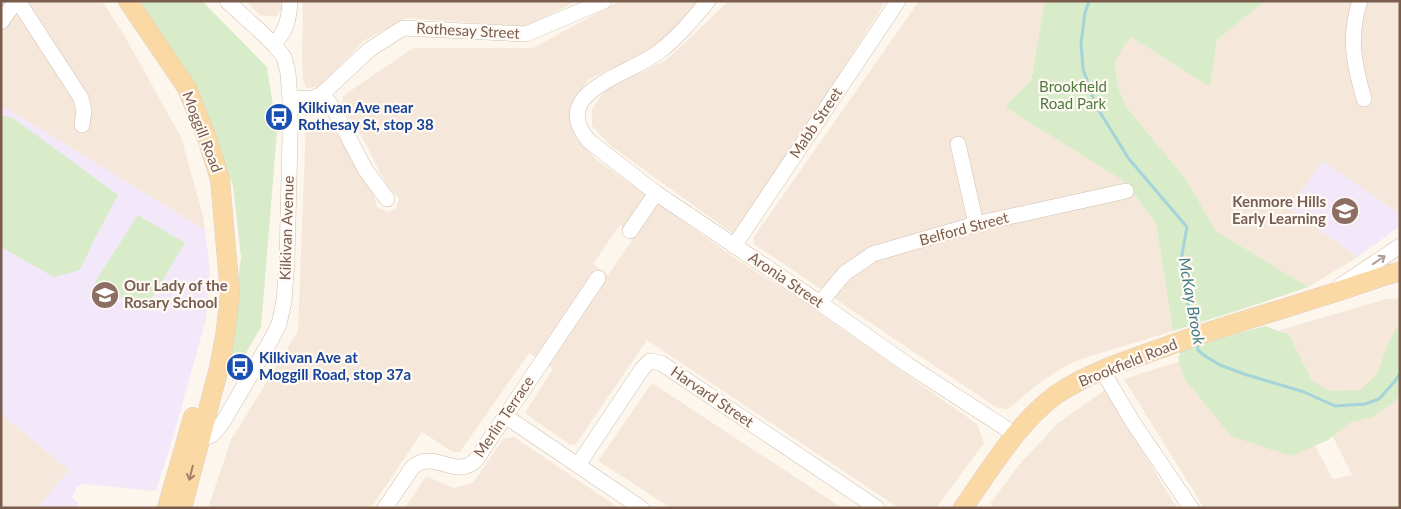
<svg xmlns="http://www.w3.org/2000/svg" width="1401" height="509" viewBox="0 0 1401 509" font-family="Lato,sans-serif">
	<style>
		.residential { fill: #f5e8da; fill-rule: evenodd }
		.education { fill: #f3e8fa }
		.green { fill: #d8ecc9 }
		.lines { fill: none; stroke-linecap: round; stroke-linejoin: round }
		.stream { stroke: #a5d3da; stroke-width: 3 }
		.minor-casing { stroke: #d1beb0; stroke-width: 16 }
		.major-casing { stroke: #dad1cd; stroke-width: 20 }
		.minor { stroke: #fff; stroke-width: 15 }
		.major { stroke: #fbd9a5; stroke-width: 19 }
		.oneway { stroke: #af9d94 }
		.oneway2 { stroke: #a18267 }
		.labels { text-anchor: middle; stroke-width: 4.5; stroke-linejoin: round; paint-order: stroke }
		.street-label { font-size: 15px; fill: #7a5c4d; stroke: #fffaf3 }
		.park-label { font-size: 15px; fill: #537a41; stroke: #fffaf3 }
		.transit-label { font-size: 15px; font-weight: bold; fill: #164399; stroke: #fffaf3; text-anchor: start }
		.education-label { font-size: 15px; font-weight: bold; fill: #785e54; stroke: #fffaf3; text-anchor: end }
		.water-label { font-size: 16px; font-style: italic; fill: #437c86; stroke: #fffaf3 }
	</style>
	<rect width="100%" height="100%" fill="#fdf6ec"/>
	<!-- residential -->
	<path class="residential" d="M1 1H102L124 35 181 137 203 216 205 230 1 105Z
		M246 1H283V7L276 17 260 15Z
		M303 1H577L525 27 406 18 365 40 319 87 306 88 303 79 302 58Z
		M620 1H699L656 48 589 79 575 101 574 136 597 160 732 256 815 310 977 424 984 443 936 508H899L647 340 576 444 573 445 569 444 526 414V411L553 369 529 353 460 452H453L422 432 371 508H208L231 440 298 331 306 124 325 119 349 150 373 192 377 207 388 212 396 208 399 198 387 186 362 137 341 106 343 96 413 48H533ZM620 225 635 236 608 275 593 264Z
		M729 1H886L736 236 611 146 592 126V109L606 89 665 61Z
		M919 1H1045L1031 80 1005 107 1125 182 1156 223 1173 331 1084 358 1069 364 1043 380 1008 409 997 408 754 244V237Z
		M1265 1H1400V214L1322 161 1290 208 1358 257 1308 287 1216 231 1185 178 1127 108 1118 87 1115 63 1122 49 1131 37 1210 87 1217 40Z
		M1400 298V508H1204L1124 379 1256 337 1333 479 1352 475 1280 330 1387 299Z
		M652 383 842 508H671L598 461Z
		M1105 390 1177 508H995L990 504 1019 465 1058 423Z
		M1 414 69 470 37 508H1Z
		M514 437 619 508H405L426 476 453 488 473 483 503 439Z"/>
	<!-- education -->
	<path class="education" d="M1 105 205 230 210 270 206 319 173 437 156 491 83 484 77 487 72 497 78 503 77 508H37L69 470 1 414Z
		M1322 161 1400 214V226L1358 257 1290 208Z"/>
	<!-- green -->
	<path class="green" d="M140 1H202L267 67 277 132 261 327 235 372 227 365 241 257 233 186 198 89Z
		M1045 1H1265L1217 40 1210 87 1131 37 1122 49 1115 63 1118 87 1127 108 1185 178 1216 231 1308 287 1261 303 1173 331 1156 223 1125 182 1005 107 1031 80Z
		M1 115 13 118 118 195 96 236 80 270 54 277 1 247Z
		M138 215 185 243 144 311 95 282Z
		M1400 321V394L1394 402 1372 417 1349 423 1328 440 1291 456 1231 436 1184 378 1178 357 1180 355 1179 350 1265 326 1289 335 1312 381 1330 391 1360 390 1377 374 1388 344Z"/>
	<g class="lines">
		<!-- stream -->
		<path class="stream" d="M1089 1 1085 13 1081 43 1083 69 1096 106 1129 159 1187 227 1181 260 1188 303 1194 330
			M1197 343 1198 350 1205 356 1220 365 1244 374 1304 392 1335 406 1365 404 1379 399 1395 381 1400 373"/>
		<defs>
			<path id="minor" d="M18 1 81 98 84 111 82 125
				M708 1C693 19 678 37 660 51 633 74 546 91 589 141L656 193 820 303 908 365 1016 435
				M1360 1C1348 37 1354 64 1364 99
				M1 22 16 1
				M274 45C286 30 289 21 290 1
				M322 94 333 108 365 169 387 199
				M290 99 313 98 322 94 369 50 403 28 526 34 604 1
				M958 144 976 224
				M630 231 656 193
				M734 246 898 1
				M1340 286 1400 246
				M820 303 845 273 873 254 976 224 1126 191
				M1102 370 1132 421 1191 508
				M505 416 641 508
				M192 435C210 441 213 435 223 422L271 340 279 324 284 301 287 260 290 137V99L288 73 284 57 274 45 262 33 227 1
				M578 465 642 369 650 361 661 363 877 508
				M385 508 412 468C432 450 451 474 469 465 473 463 476 460 478 457L598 278"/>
			<path id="major" d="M128 1 187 88 207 138 220 179 230 294 225 337 219 368 182 508
				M167 508 193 417
				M963 508C990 470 1018 422 1057 394 1090 372 1128 360 1165 347 1216 328 1268 314 1320 297 1347 289 1373 279 1400 271"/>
		</defs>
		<!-- minor casing -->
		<use href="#minor" class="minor-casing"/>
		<!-- major casing -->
		<use href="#major" class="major-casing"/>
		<!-- minor -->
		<use href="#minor" class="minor"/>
		<!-- major -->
		<use href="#major" class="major"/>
	</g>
	<!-- one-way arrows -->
	<defs><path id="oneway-shaft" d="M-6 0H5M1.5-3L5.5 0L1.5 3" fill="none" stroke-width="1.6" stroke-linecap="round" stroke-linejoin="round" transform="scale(1.25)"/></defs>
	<use class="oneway" href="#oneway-shaft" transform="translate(1379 260) rotate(-34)"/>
	<use class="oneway2" href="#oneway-shaft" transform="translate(191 473) rotate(104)"/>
	<!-- icons -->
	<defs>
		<symbol id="bus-disc" viewBox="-11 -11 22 22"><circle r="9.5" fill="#1a4fb4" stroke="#fffaf3"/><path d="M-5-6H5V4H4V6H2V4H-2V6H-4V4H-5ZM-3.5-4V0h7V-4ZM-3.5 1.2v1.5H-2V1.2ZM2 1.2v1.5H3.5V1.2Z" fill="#fff"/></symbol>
		<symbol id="school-disc" viewBox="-11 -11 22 22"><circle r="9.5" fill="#8d6e63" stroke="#fffaf3"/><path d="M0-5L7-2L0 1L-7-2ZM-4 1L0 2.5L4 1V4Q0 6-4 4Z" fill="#fff"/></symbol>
	</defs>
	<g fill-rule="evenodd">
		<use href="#bus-disc" x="263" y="101" width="32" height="32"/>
		<use href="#school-disc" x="1329" y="195" width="32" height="32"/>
		<use href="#school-disc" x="89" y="279" width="32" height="32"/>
		<use href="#bus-disc" x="224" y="351" width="32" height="32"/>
	</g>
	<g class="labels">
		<!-- street labels -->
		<g class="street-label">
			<text transform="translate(468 31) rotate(3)" y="5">Rothesay Street</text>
			<text transform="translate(816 123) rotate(-56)" y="5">Mabb Street</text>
			<text transform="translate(202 132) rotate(69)" y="5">Moggill Road</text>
			<text transform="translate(287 228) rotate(-88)" y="5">Kilkivan Avenue</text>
			<text transform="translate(964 229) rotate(-15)" y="5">Belford Street</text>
			<text transform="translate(786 280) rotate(34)" y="5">Aronia Street</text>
			<text transform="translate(1128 363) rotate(-22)" y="5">Brookfield Road</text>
			<text transform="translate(712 397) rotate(34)" y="5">Harvard Street</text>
			<text transform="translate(504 417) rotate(-56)" y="5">Merlin Terrace</text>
		</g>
		<!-- park labels -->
		<g class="park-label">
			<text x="1073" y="92">Brookfield<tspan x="1073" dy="17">Road Park</tspan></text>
		</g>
		<!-- transit labels -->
		<g class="transit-label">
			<text x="298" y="113">Kilkivan Ave near<tspan x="298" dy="17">Rothesay St, stop 38</tspan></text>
			<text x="259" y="363">Kilkivan Ave at<tspan x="259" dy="17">Moggill Road, stop 37a</tspan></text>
		</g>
		<!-- education labels -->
		<g class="education-label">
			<text x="1326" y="207">Kenmore Hills<tspan x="1326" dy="17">Early Learning</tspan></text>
			<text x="124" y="291" text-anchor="start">Our Lady of the<tspan x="124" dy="17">Rosary School</tspan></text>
		</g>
		<!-- water labels -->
		<g class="water-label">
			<text transform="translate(1192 301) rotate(80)" y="6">McKay Brook</text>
		</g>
	</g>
	<!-- border -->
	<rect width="1401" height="509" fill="none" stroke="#7a5c4d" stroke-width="5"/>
</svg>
